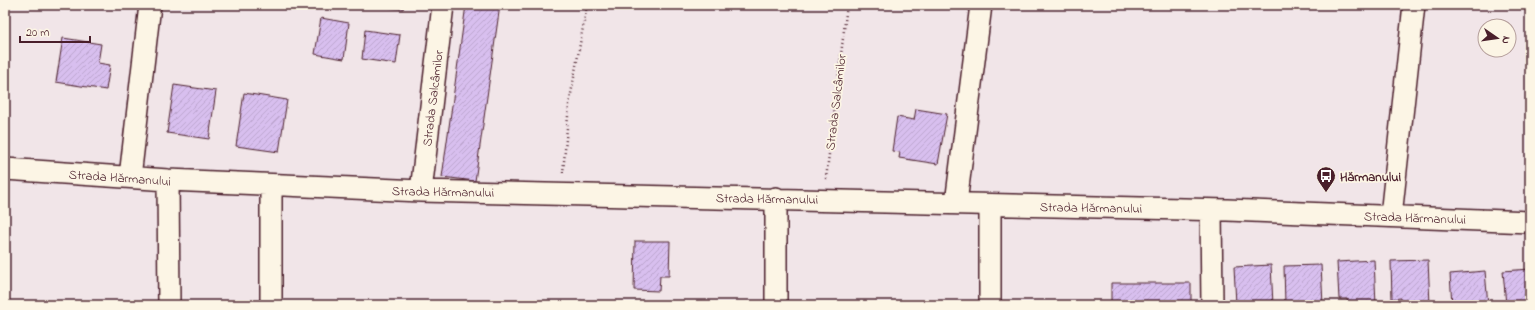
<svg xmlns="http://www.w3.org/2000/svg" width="1535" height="310" viewBox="0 0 1535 310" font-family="'Indie Flower',sans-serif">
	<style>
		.building { fill: url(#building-hatch); stroke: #4a1f2b }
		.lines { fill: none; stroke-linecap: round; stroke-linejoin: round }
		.street-casing { stroke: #4a1f2b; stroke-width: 24 }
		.path { stroke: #4a1f2b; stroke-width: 2.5; stroke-dasharray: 1 3; stroke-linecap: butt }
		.street { stroke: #fcf5e5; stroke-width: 21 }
		.labels { text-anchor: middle; stroke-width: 3.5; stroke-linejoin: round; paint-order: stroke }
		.street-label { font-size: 13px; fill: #4a1f2b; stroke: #fcf5e5 }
		.poi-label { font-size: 13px; font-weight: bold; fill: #4a1f2b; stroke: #fcf5e5; text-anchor: start }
	</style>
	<defs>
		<pattern id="building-hatch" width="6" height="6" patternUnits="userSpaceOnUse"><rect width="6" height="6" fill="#d8bfef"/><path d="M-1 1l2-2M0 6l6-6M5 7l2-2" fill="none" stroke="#bba4cd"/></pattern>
	</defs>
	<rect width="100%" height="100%" fill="#f1e5e8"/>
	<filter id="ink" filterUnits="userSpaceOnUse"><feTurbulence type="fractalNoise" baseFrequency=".025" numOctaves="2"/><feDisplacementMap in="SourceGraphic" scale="8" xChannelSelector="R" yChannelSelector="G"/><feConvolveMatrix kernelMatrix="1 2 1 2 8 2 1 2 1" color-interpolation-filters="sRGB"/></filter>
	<g filter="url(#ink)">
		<!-- building -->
		<path class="building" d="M366 5H404L403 9Z
			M466 5H500L475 181 442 177Z
			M321 18 349 23 344 59 315 54Z
			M365 30 400 35 396 64 362 59Z
			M63 38 101 44 98 63 110 65 106 90 56 82Z
			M174 85 216 91 209 139 167 133Z
			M244 93 287 100 279 152 236 146Z
			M916 109 947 114 938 164 899 158 900 152 892 151 897 117 914 120Z
			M635 241H670L669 276H660L659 291 634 290Z
			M1374 260 1376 305H1348L1347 299H1339L1337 262Z
			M1428 260 1430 305H1401V298L1392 299 1391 261Z
			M1271 265 1273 305 1236 304 1234 267Z
			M1321 265 1323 305 1285 304 1284 266Z
			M1530 269V305H1506L1503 271Z
			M1485 271 1488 305H1452L1450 274Z
			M1111 283H1191V305H1111Z"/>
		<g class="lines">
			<defs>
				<path id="street" d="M5 169 168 180 421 191 1227 210 1530 222
					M130 177 150 5
					M168 180 169 305
					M421 191 443 5
					M776 198V305
					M956 203 981 5
					M1211 210 1212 305
					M1391 216 1414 5
					M271 305V185
					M990 305V205"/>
			</defs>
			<!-- street casing -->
			<use href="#street" class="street-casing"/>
			<!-- path -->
			<path class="path" d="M563 173 569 105 587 5
				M826 179 847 5"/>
			<!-- street -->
			<use href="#street" class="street"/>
		</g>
	</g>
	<!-- icons -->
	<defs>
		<symbol id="bus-pin" viewBox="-11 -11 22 30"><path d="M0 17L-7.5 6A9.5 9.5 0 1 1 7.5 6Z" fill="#4a1f2b" stroke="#fcf5e5"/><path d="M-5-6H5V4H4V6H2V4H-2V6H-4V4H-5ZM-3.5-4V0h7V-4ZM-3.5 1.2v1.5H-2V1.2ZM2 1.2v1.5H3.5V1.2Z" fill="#fff"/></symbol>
	</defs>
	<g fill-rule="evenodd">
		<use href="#bus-pin" x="1315" y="165" width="22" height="30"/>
	</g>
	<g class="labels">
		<!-- street labels -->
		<g class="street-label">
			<text transform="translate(432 98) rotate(-83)" y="5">Strada Salcâmilor</text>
			<text transform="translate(835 102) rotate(-83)" y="5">Strada Salcâmilor</text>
			<text transform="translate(120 177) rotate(4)" y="5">Strada Hărmanului</text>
			<text transform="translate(443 191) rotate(1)" y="5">Strada Hărmanului</text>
			<text transform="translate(767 198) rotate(1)" y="5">Strada Hărmanului</text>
			<text transform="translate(1091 207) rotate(1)" y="5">Strada Hărmanului</text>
			<text transform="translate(1415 217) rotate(2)" y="5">Strada Hărmanului</text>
		</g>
		<!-- poi labels -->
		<g class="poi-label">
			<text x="1340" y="181">Hărmanului</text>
		</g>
	</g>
	<!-- margin -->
	<rect width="1535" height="310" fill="none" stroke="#fcf5e5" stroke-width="20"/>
	<rect x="10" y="10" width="1515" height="290" fill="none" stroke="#4a1f2b" stroke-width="1.5" filter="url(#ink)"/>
	<!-- north arrow -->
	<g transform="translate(1497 38) rotate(103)"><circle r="19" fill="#fcf5e5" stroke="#b59f9b"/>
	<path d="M0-3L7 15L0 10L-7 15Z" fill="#4a1f2b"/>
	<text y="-6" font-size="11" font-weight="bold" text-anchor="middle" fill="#4a1f2b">N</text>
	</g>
	<!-- scale -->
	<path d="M20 36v6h70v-6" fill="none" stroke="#4a1f2b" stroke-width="2"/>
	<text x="26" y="36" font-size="12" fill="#4a1f2b" stroke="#fcf5e5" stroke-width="3" paint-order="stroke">20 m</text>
</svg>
